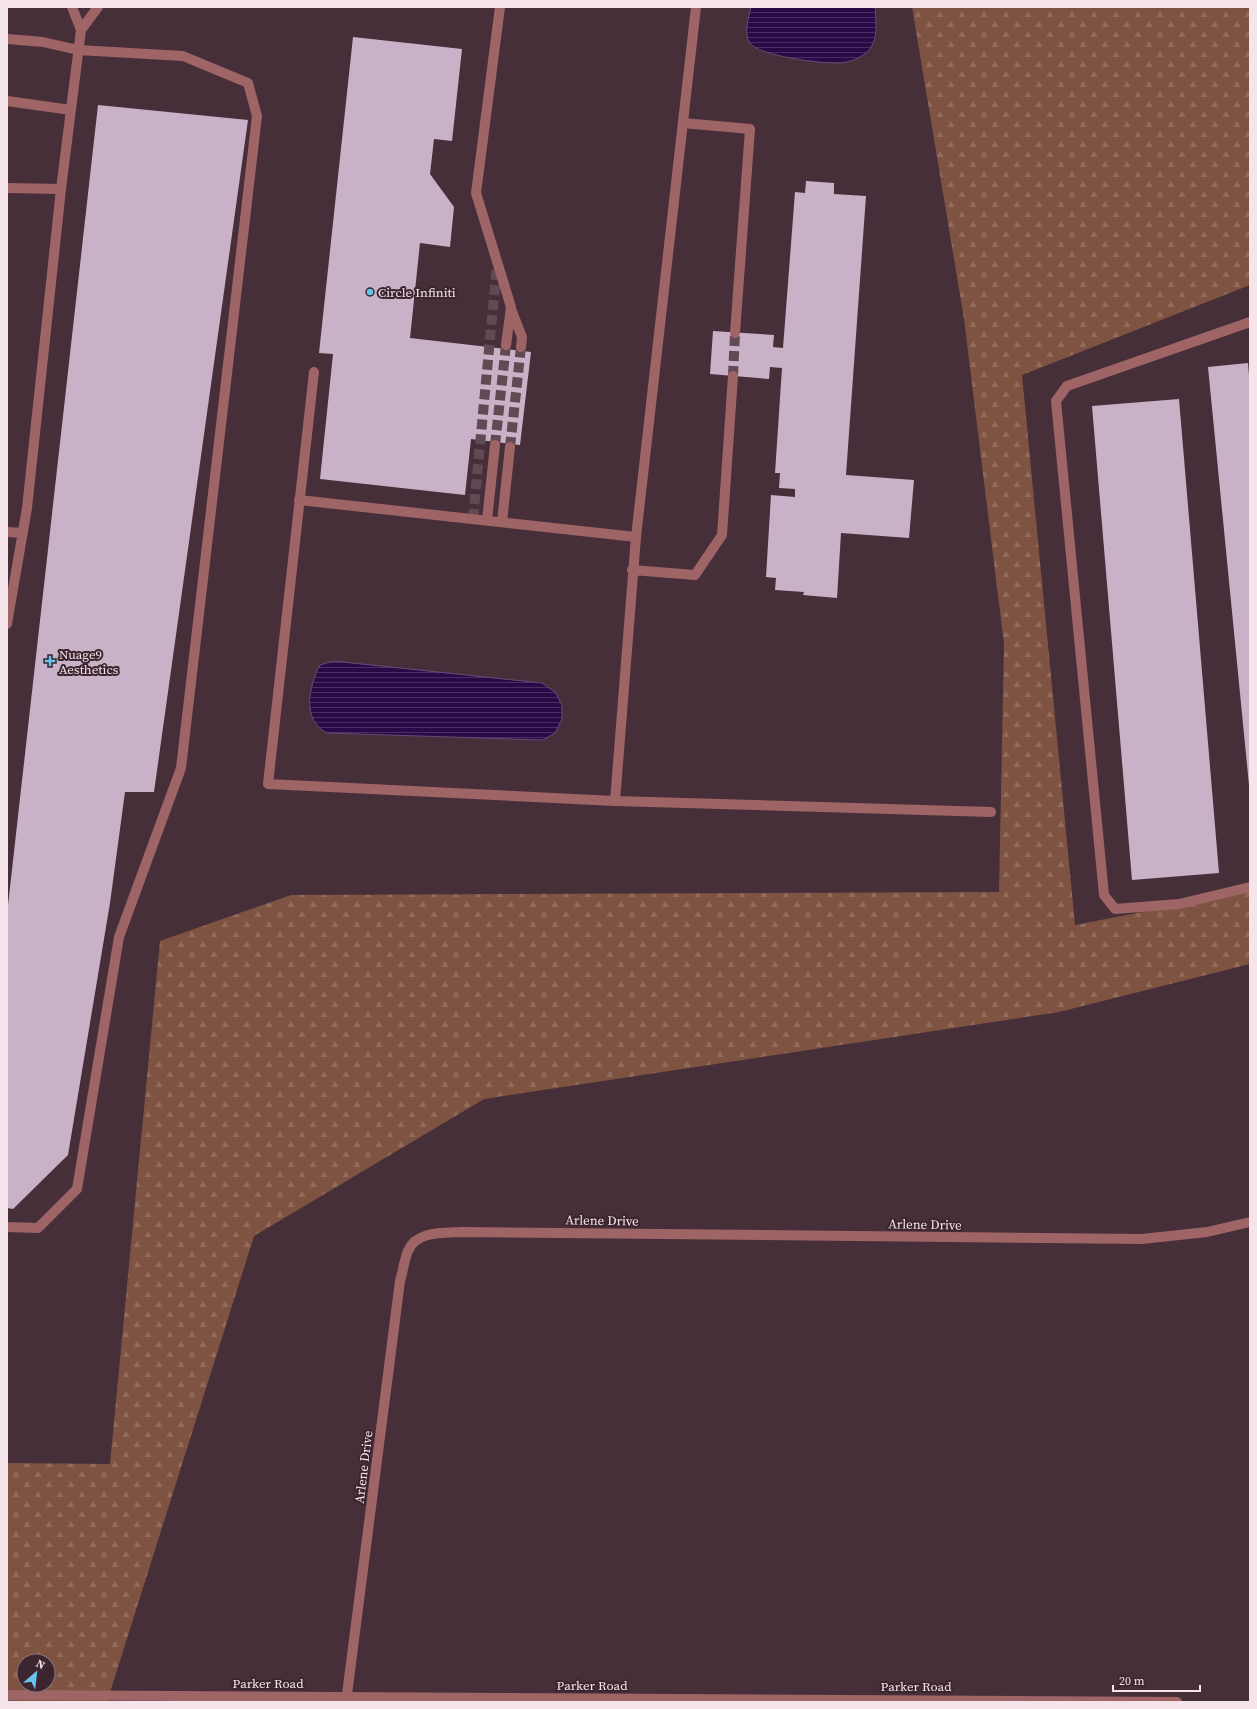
<svg xmlns="http://www.w3.org/2000/svg" width="1257" height="1709" viewBox="0 0 1257 1709" font-family="'Source Serif 4',serif">
	<style>
		.forest { fill: url(#forest-firs); fill-rule: evenodd }
		.water { fill: url(#water-rules); stroke: #674b78 }
		.building { fill: #c9b2c7 }
		.lines { fill: none; stroke-linecap: round; stroke-linejoin: round }
		.minor-tunnel { stroke: #614a54; stroke-width: 10; stroke-dasharray: 10 5; stroke-linecap: butt }
		.minor { stroke: #9e6466; stroke-width: 10 }
		.poi-dot { fill: #65c5ef; stroke: #3c252f; stroke-width: 1.5 }
		.labels { text-anchor: middle; stroke-width: 4; stroke-linejoin: round; paint-order: stroke }
		.poi-label { font-size: 13px; fill: #f5e5eb; stroke: #3c252f; text-anchor: start }
		.street-label { font-size: 13px; fill: #f5e5eb; stroke: #3c252f }
	</style>
	<defs>
		<pattern id="forest-firs" width="22" height="20" patternUnits="userSpaceOnUse"><rect width="22" height="20" fill="#7e5341"/><path d="M5 1l3.5 6h-7zM16 11l3.5 6h-7z" fill="#916c5d"/></pattern>
		<pattern id="water-rules" width="6" height="5" patternUnits="userSpaceOnUse"><rect width="6" height="5" fill="#2a0947"/><path d="M0 2.5h6" fill="none" stroke="#4a2d62"/></pattern>
	</defs>
	<rect width="100%" height="100%" fill="#472f39"/>
	<!-- forest -->
	<path class="forest" d="M912 7H1250V285L1022 375 1075 925 1250 891V964L1059 1012 484 1099 254 1236 107 1702H7V1463L110 1464 160 941 291 895 999 892 1004 644 964 319ZM24 1661H48V1685H24Z"/>
	<!-- water -->
	<path class="water" d="M751 7H875C876 22 879 42 866 53 858 59 850 62 840 63 824 64 758 56 750 43 743 34 749 17 751 7Z
		M333 661 542 683 555 692 562 705V719L555 733 543 740 327 733C301 719 309 687 320 665Z"/>
	<!-- building -->
	<path class="building" d="M353 37 462 49 452 141 434 139 430 174 454 207 450 247 420 243 410 338 531 352 520 445 471 439 465 495 320 479 333 354 319 353Z
		M98 105 248 120 154 792H125L110 903 68 1155 13 1209 7 1208V914Z
		M806 181 834 183V194L866 196 846 475 914 480 909 538 841 533 837 598 803 595 804 592 775 590 776 578 766 577 771 495 795 497V489L779 488 780 473H775L782 368 770 367 769 379 710 374 713 331 774 335 773 347 783 348 795 192 805 193Z
		M1248 363 1250 388 1249 785 1208 367Z
		M1179 399 1219 873 1132 880 1092 406Z"/>
	<g class="lines">
		<!-- minor-tunnel -->
		<path class="minor-tunnel" d="M733 376 735 333
			M495 445 506 345
			M510 447 521 347
			M473 519 497 265"/>
		<!-- minor -->
		<path class="minor" d="M72 7 81 30
			M500 7 476 193 511 307 506 345
			M7 39 43 42 78 50 183 56 248 83 257 116 181 768 119 937 77 1189 38 1228 7 1227
			M7 101 71 110
			M683 123 750 129 735 333
			M7 188 61 189
			M511 309 522 337 521 347
			M1250 322 1067 386 1056 401 1104 895 1115 909 1179 904 1250 887
			M314 372 268 784 615 801 991 812
			M299 500 636 537
			M487 520 495 445
			M502 522 510 447
			M7 532 23 533
			M632 570 695 575 722 535 733 376
			M7 624 27 508 61 189 81 30 98 7
			M615 801 636 537 696 7
			M7 1695 1177 1702
			M346 1702 400 1281C403 1272 404 1260 408 1251 416 1231 443 1233 461 1232L1142 1239 1207 1232 1250 1222"/>
	</g>
	<!-- markers -->
	<g class="poi-dot">
		<circle cx="370" cy="292" r="4"/>
		<path d="M48 655h4v4h4v4h-4v4h-4v-4h-4v-4h4z"/>
	</g>
	<g class="labels">
		<!-- poi labels -->
		<g class="poi-label">
			<text x="378" y="297">Circle Infiniti</text>
			<text x="59" y="659">Nuage9<tspan x="59" dy="15">Aesthetics</tspan></text>
		</g>
		<!-- street labels -->
		<g class="street-label">
			<text transform="translate(602 1220) rotate(1)" y="5">Arlene Drive</text>
			<text transform="translate(925 1224) rotate(1)" y="5">Arlene Drive</text>
			<text transform="translate(363 1467) rotate(-83)" y="5">Arlene Drive</text>
			<text x="268" y="1688">Parker Road</text>
			<text x="592" y="1690">Parker Road</text>
			<text x="916" y="1691">Parker Road</text>
		</g>
	</g>
	<!-- border -->
	<rect width="1257" height="1709" fill="none" stroke="#f5e5eb" stroke-width="16"/>
	<!-- north arrow -->
	<g transform="translate(36 1673) rotate(28)"><circle r="19" fill="#3c252f" stroke="#86727a"/>
	<path d="M0-3L7 15L0 10L-7 15Z" fill="#65c5ef"/>
	<text y="-6" font-size="11" font-weight="bold" text-anchor="middle" fill="#f5e5eb">N</text>
	</g>
	<!-- scale -->
	<path d="M1113 1685v6h87v-6" fill="none" stroke="#f5e5eb" stroke-width="2"/>
	<text x="1119" y="1685" font-size="12" fill="#f5e5eb" stroke="#3c252f" stroke-width="3" paint-order="stroke">20 m</text>
</svg>
